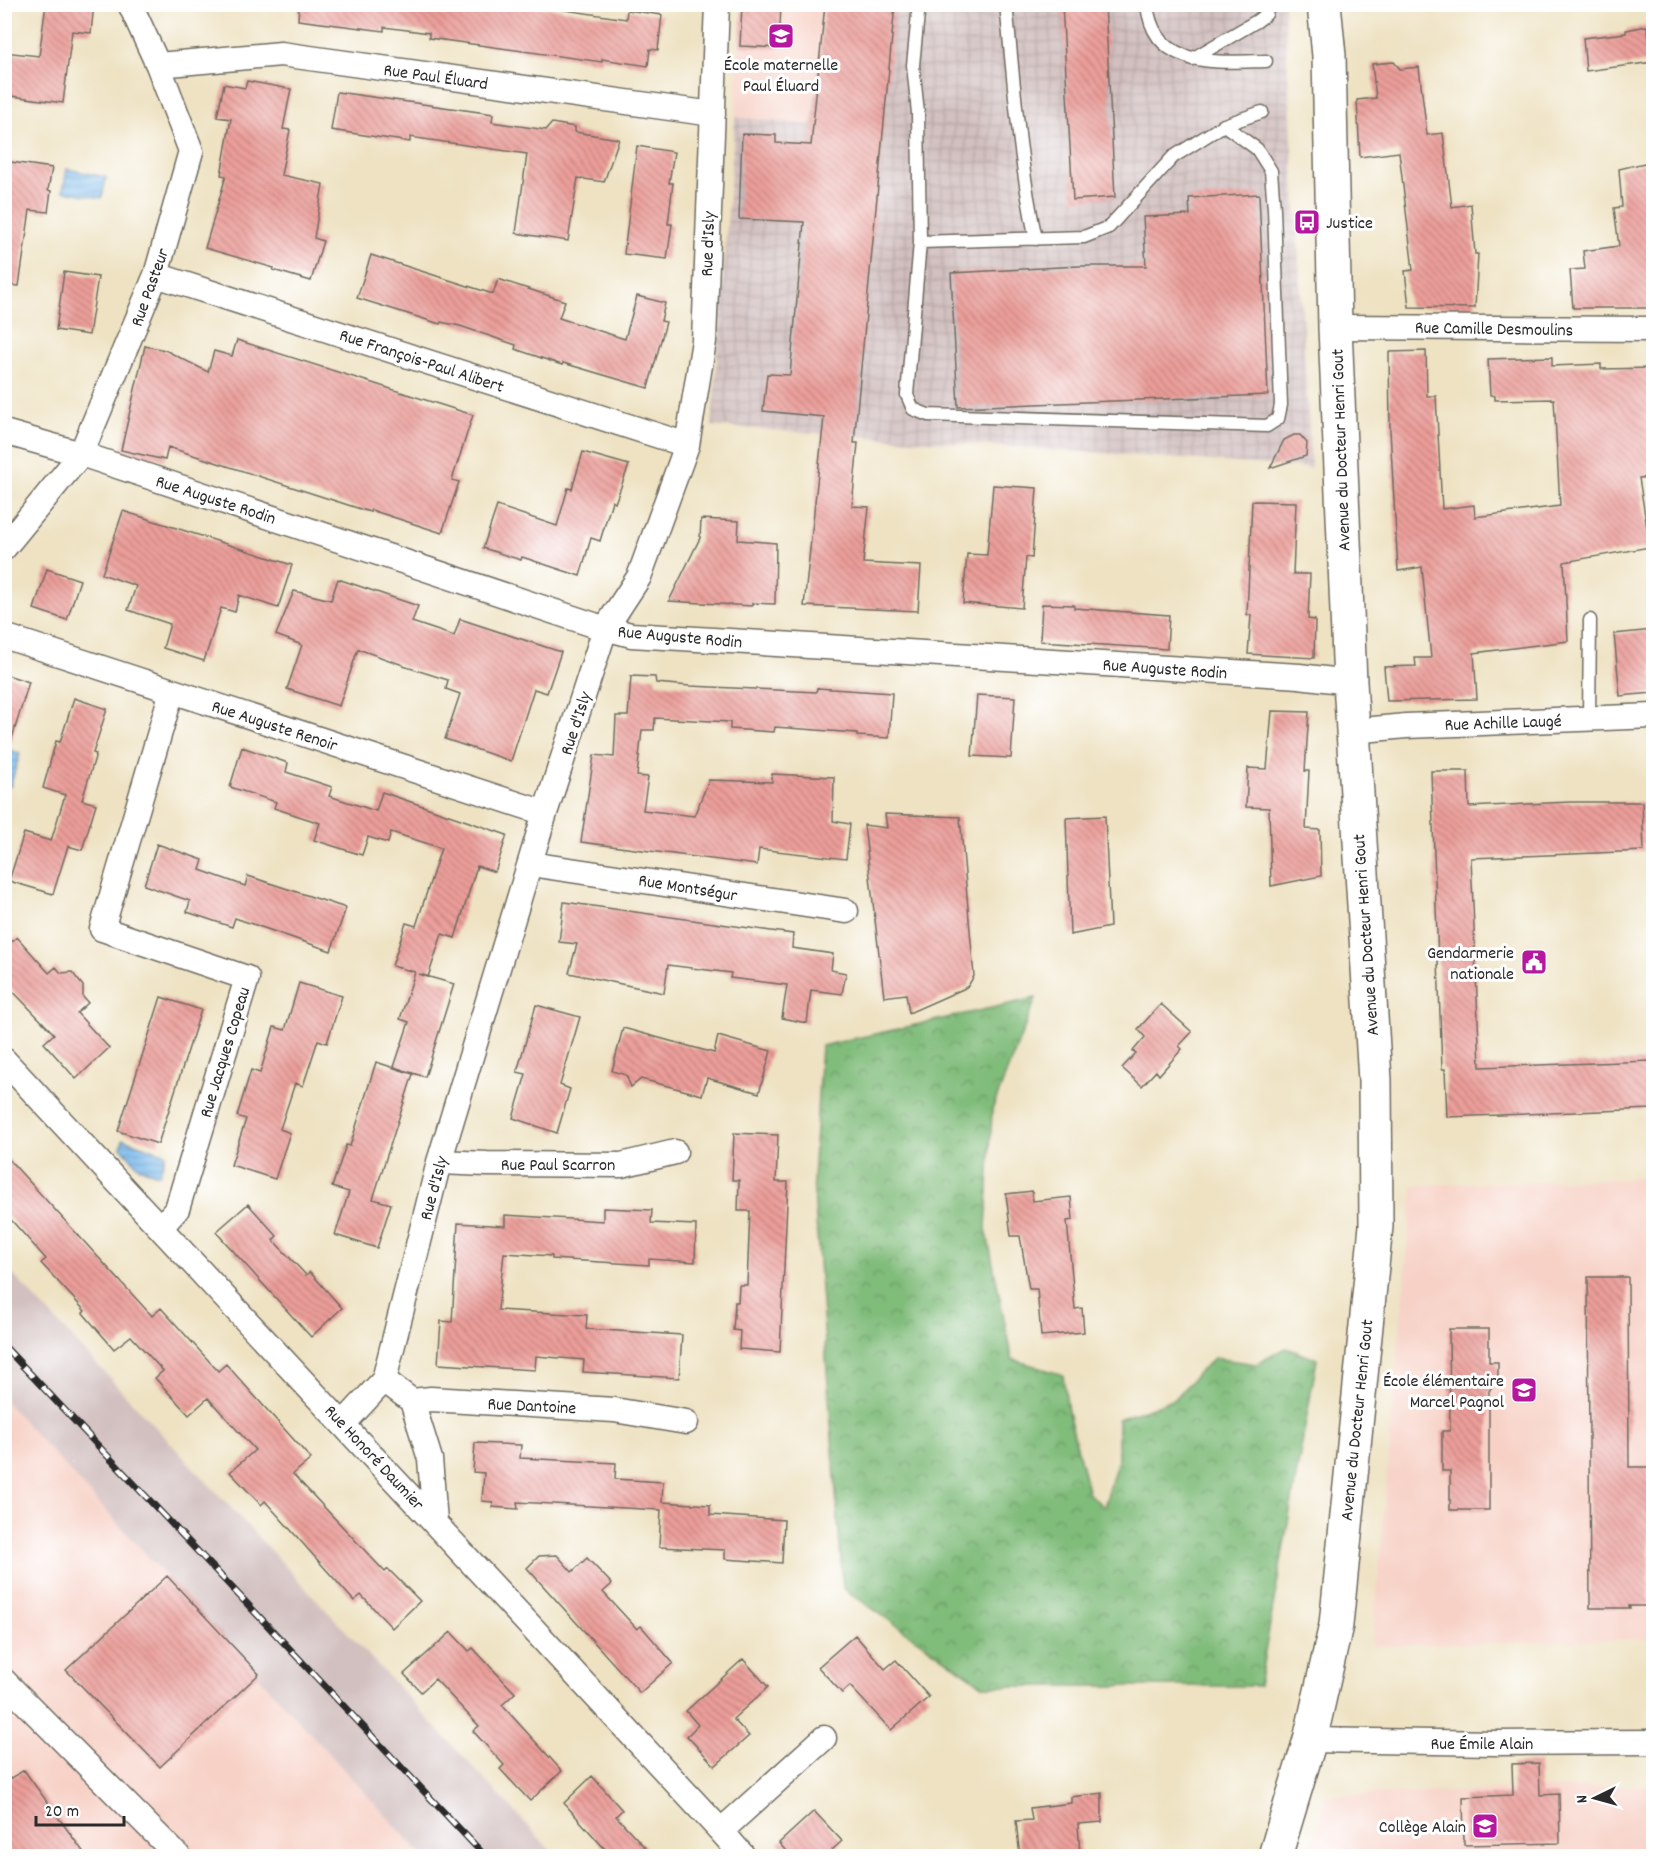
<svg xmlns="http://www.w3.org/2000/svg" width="1658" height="1861" viewBox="0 0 1658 1861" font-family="Dekko,sans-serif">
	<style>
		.built { fill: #f7d1c6 }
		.industrial { fill: url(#industrial-grid) }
		.railway { fill: #d2bfbf }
		.forest { fill: url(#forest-crowns); stroke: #567452; stroke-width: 1.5 }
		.water { fill: url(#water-rules); stroke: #51728c; stroke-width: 1.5 }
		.building { fill: url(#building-back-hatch) }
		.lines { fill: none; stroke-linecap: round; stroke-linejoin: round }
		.service-casing { stroke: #6f6b60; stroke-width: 15 }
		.minor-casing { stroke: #6f6b60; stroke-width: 27 }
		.secondary-casing { stroke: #6f6b60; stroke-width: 36 }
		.service { stroke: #fff; stroke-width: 12 }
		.minor { stroke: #fff; stroke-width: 24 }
		.secondary { stroke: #fff; stroke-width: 33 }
		.rail-casing { stroke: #2b2b2b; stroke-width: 7 }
		.rail { stroke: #fff; stroke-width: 4.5; stroke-dasharray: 14; stroke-linecap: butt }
		.labels { text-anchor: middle; stroke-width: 6; stroke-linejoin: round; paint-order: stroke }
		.poi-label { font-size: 18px; fill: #2b2b2b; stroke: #fff; text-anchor: end }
		.street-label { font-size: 18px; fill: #2b2b2b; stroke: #fff }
	</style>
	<defs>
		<pattern id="industrial-grid" width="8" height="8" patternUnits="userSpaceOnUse" patternTransform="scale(1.5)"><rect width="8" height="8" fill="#d2bfbf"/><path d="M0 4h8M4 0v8" fill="none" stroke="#b4a4a4"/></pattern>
		<pattern id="forest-crowns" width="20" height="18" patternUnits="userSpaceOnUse" patternTransform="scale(1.5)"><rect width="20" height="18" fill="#80bc7a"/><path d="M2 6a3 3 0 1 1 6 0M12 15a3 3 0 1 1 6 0" fill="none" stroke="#699964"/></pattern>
		<pattern id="water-rules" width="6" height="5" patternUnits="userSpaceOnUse" patternTransform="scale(1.5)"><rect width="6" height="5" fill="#77b8ec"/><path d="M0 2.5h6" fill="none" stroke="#6296bf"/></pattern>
		<pattern id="building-back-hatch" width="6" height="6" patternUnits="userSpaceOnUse" patternTransform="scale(1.5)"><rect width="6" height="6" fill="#ec9e9a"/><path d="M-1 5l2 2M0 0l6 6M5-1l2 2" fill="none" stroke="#bf817e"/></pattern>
	</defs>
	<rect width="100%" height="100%" fill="#fff"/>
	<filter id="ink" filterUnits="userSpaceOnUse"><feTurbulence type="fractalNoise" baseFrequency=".0167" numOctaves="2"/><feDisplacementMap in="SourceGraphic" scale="12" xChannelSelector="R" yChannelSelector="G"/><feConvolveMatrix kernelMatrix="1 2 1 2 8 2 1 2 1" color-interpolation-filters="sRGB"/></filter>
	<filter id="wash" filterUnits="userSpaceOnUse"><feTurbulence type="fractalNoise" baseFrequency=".008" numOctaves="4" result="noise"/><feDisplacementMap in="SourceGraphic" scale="24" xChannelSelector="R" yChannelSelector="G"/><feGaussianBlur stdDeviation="1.35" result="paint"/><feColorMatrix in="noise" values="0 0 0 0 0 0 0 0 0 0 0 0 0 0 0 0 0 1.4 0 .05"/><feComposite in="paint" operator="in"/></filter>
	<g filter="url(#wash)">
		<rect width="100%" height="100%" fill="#eee2c2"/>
		<!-- built -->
		<path class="built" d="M742 5H825L812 125 735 117Z
			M1653 1178V1639L1372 1646 1413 1185Z
			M5 1401 423 1856H5Z
			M1653 1785V1856H1309L1325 1796Z"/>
		<!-- industrial -->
		<path class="industrial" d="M825 5H1284L1311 468 712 426 735 117 812 125Z"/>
		<!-- railway -->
		<path class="railway" d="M5 1266 556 1856H423L5 1401Z"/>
		<!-- forest -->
		<path class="forest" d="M1036 998 992 1110 986 1229 1012 1359 1063 1375 1068 1412 1089 1494 1104 1507 1118 1459V1419L1175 1399 1197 1374 1214 1358 1256 1364 1286 1348 1317 1359 1259 1686H984L843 1588 813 1180 821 1046Z"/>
		<!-- water -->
		<path class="water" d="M67 169 106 177 102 198 63 191Z
			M6 749 20 753 10 787 5 785Z
			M123 1139 166 1154 159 1174 140 1168 121 1147Z"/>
		<g id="blocks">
			<!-- building -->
			<path class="building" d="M46 4H94L91 33 72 31 63 103 4 95V52L39 56Z
				M299 4H524L626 19 627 10 662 15 658 50 650 49 648 66 602 59V62L429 38V33L407 30 384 27V31L298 20Z
				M742 4H781L779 48 740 46Z
				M825 4H895L854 443H858L852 506 869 507 863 563 921 566 918 611 804 606 824 417 763 411 767 374 790 375 804 222 739 219 742 134 776 135V143L811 145Z
				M1062 4H1105L1115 197 1073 200Z
				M1647 26 1653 62 1586 71 1583 38 1626 33V30Z
				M1394 62 1400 69 1419 67 1427 135 1443 133 1452 207 1471 204 1475 254H1478L1475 308 1409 307 1405 271 1413 270 1399 152 1360 157 1357 100 1376 98 1372 64Z
				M247 81 291 89 283 129 290 130 281 175 323 184 314 238 323 241 311 281 273 270 274 268 205 248 226 176 221 175 231 119 217 117 224 84 245 88Z
				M337 92 493 114 492 122 546 130 552 123 575 127V132L619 139 604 182 578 178 568 241 516 233 527 154 410 137V142L331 130Z
				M637 146 674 152 669 183H673L668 224H672L667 259 624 254Z
				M4 161 52 168 48 190 51 191 48 212 30 210 19 286 4 285Z
				M1653 161V308H1573L1570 270 1585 269 1583 251 1619 246 1614 208 1622 207 1619 169Z
				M1259 194 1268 395 958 407 951 273 1079 266H1146L1143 217 1190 215 1189 198Z
				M371 255 493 294 498 279 565 301 559 318 625 339 637 296 665 303 661 321 666 322 648 388 563 363 562 365 515 349 516 345 460 326 441 322 440 324 357 298Z
				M64 272 98 277 89 335 56 330Z
				M237 340 473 415 452 480 459 482 442 533 371 510 370 512 168 447 165 460 121 450 145 346 165 350 208 372 214 351 232 356Z
				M1426 351 1427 396H1436L1442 509 1474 505 1475 517 1560 506 1554 399 1495 400V396L1490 395 1488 359 1552 357V366L1601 364V369L1653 368V406H1651L1653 477 1639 478 1650 547 1564 562 1568 641 1474 653 1477 699 1387 701 1384 667 1416 666 1415 658H1431L1422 567 1398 571 1390 430 1389 352Z
				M1294 435H1300L1307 443 1306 456 1270 468 1284 440Z
				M583 452 629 465 615 503 612 501 600 541 591 538 580 576 522 557 521 560 483 548 497 506 557 526 568 488 572 489Z
				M993 485 1037 488 1032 558 1026 557 1022 608 963 603 967 554 987 555Z
				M1252 501 1296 502 1293 574H1310L1308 619 1315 620 1314 658 1248 654 1251 615H1247Z
				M123 511 292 565 278 608 239 595 235 612 221 608 204 661 163 648 170 624 128 610 136 586 102 574Z
				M701 519 739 521 738 540 776 543 775 604 752 603V606L669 601 700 538Z
				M47 569 80 580 67 620 34 609Z
				M338 579 418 606 412 622 454 636 460 619 561 652 547 693 534 689 511 761 445 739 460 694 446 689 448 680 403 666V665L358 649 339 706 287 689 302 645 276 635 294 591 331 600Z
				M1042 604 1074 605V608L1169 615 1167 649 1040 641Z
				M1653 630V693L1620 696 1614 634Z
				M4 674 29 682 10 745 4 744Z
				M631 676 655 677 656 683 690 686 816 692 817 688 892 693 889 738 857 736V733L775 727 774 732 730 729V722L655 718 654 730H642L637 776 648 777 643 810 694 816 709 780 772 782V774L834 777 833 821 850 824 846 859 759 849 757 865 581 842 594 755 614 757 616 716H628Z
				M977 695 1015 697 1011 758 972 756Z
				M74 698 107 709 93 753 96 754 82 800 96 804 82 850 68 846 53 894 9 881 24 833 51 841 65 795 43 788 56 741 60 742Z
				M1272 711 1309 712 1305 771H1309L1306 829 1320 830 1321 876 1271 886 1269 808 1246 807 1248 768 1267 769Z
				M242 747 288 763 286 772 332 787 329 796 376 811 382 792 507 835 495 872 477 866 455 938 442 934 428 977 419 974 454 984 425 1077 394 1067 409 1022 400 1019 415 972 392 966 406 923 416 926 441 848 391 832 388 843 368 837 362 855 314 840 320 823 274 808 276 802 230 787Z
				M1431 771H1468L1469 807 1570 802H1642L1644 851 1471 858 1480 1067 1651 1061 1652 1109 1447 1117 1445 1069H1442Z
				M885 814 960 817 974 976 968 986 963 989 909 1013 906 994 884 997 864 825 887 828Z
				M1105 816 1110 927 1070 935 1066 818Z
				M157 844 203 860 200 870 245 886 248 876 346 908 331 951 235 918 232 927 187 912 190 901 144 885Z
				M564 902 793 934 792 948 833 954 831 970 846 973 842 994 811 990 807 1023 782 1018 787 985 730 978 731 973 668 965 664 993 569 973 577 944 559 942Z
				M17 937 49 973 56 967 61 973 72 972 83 986V997L88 1003 77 1013 109 1048 76 1079 44 1043 54 1034 4 982V948Z
				M299 983 342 996 327 1043 318 1040 303 1086 295 1083 280 1129 290 1133 275 1179 231 1165 246 1119 237 1116 251 1070 260 1073 274 1027 285 1030Z
				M161 997 201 1010 158 1144 118 1131Z
				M1161 1004 1192 1032 1179 1046 1182 1049 1159 1075 1156 1071 1142 1086 1122 1068 1136 1053 1133 1051 1145 1037 1138 1029Z
				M536 1005 580 1017 560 1085 570 1089 557 1133 513 1118 526 1074 517 1072Z
				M623 1028 714 1053 718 1036 771 1051 759 1093 707 1078 702 1095 641 1079 631 1087 626 1075 612 1071Z
				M376 1062 413 1074 373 1199 391 1204 377 1248 335 1235 349 1192 332 1187 346 1145 350 1146Z
				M734 1133 778 1135 776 1182H788L780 1352 739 1349 740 1331 733 1330 735 1302H738L739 1285H747L750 1211H738L739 1180H732Z
				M4 1154 152 1316 161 1308 218 1371 226 1364 311 1459 293 1474 385 1572 388 1569 420 1601 392 1628 361 1595 354 1601 265 1501 261 1505 230 1472 255 1450 208 1398 189 1415 155 1378 163 1371 131 1336 114 1349 83 1313 85 1311 41 1263 46 1259 4 1212Z
				M1032 1191 1033 1201 1071 1197 1073 1220 1067 1221 1075 1309 1082 1308 1084 1332 1041 1336 1037 1289H1029L1020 1236H1011L1006 1194Z
				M248 1204 277 1236 273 1240 306 1275 310 1272 342 1308 311 1337 216 1232Z
				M603 1208 652 1210 651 1223 696 1225 695 1262 649 1259V1265L552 1259V1256L504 1253 498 1310 587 1315 586 1329 682 1335 679 1378 583 1372 584 1360 536 1356 535 1370 438 1364 441 1321 452 1322 458 1223 505 1226V1215L603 1221Z
				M1588 1277H1628L1629 1467H1649V1606H1629L1630 1608H1590Z
				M1449 1329H1489V1362H1498V1378L1489 1391V1510H1450V1471H1442V1431H1450Z
				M475 1443 521 1445 520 1458 616 1463 615 1479 663 1482 662 1502 710 1505V1515L784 1520 782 1563 725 1559V1550L659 1547 661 1510 517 1502 518 1509 492 1507 493 1502 482 1501 484 1473 473 1472Z
				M557 1555 572 1572 587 1558 612 1584 603 1592 637 1629 641 1626 673 1663 640 1693 527 1568 539 1556Z
				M167 1576 259 1674 160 1767 66 1670Z
				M451 1632 469 1651 473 1648 515 1693 502 1705 562 1771 530 1801 500 1769 504 1765 473 1731 479 1726 435 1679 421 1692 404 1674Z
				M855 1635 885 1669 896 1660 929 1697 891 1730 850 1686 842 1693 818 1667Z
				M743 1659 768 1687 733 1719 749 1736 715 1766 687 1736 698 1725 686 1711Z
				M1539 1763 1540 1795 1559 1794 1560 1843 1464 1845 1463 1797 1513 1795 1512 1764Z
				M24 1770 87 1857H4V1783Z
				M592 1776 622 1810 616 1816 654 1857H612L564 1803Z
				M1102 1793V1822L1078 1824 1080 1855 1020 1857 1016 1821 1032 1820 1030 1808 1071 1803V1797Z
				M814 1811 842 1841 824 1857H791L779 1843Z"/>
		</g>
	</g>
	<g filter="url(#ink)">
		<use href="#blocks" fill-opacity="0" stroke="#6f6b60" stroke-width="1.5"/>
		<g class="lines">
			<defs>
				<path id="service" d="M919 4 913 65 918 113 920 242 907 395 913 409 928 415 1267 426 1278 419 1281 405 1274 209 1271 171 1257 149 1224 125
					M1006 4C1014 83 1019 162 1036 239
					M1147 4C1153 70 1218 62 1266 61
					M1192 59 1257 21 1266 14 1269 4
					M920 242 1084 237 1109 227 1173 157 1224 125 1262 112
					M1589 718 1590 620"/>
				<path id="minor" d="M158 65 281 54 713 114
					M156 275 687 445
					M1335 327 1654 329
					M4 432 81 454 594 625 631 635 1299 676 1350 682
					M4 548 81 454 156 275 191 151 158 65 130 4
					M4 636 545 813
					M1352 731 1406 726 1654 716
					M530 864 846 911
					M4 1060 721 1831 743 1856
					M439 1162 487 1164 621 1165 675 1152
					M161 1227 177 1209 247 978 102 929 172 691
					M384 1380 412 1401 431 1399 614 1410 686 1422
					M412 1401 430 1459 435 1522
					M344 1423 384 1380 439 1162 545 813 605 629 639 577 687 445 704 341 717 4
					M4 1681 178 1856
					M1310 1740 1495 1743 1654 1742
					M721 1831 824 1738"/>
				<path id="secondary" d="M1275 1856 1310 1740 1336 1625 1376 1226 1375 1080 1350 682 1335 327 1329 56 1324 4"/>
			</defs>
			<!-- service casing -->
			<use href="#service" class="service-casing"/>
			<!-- minor casing -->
			<use href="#minor" class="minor-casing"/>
			<!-- secondary casing -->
			<use href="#secondary" class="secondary-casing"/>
			<!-- service -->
			<use href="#service" class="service"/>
			<!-- minor -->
			<use href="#minor" class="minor"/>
			<!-- secondary -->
			<use href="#secondary" class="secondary"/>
			<defs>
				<path id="rail" d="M4 1346 485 1856"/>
			</defs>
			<!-- rail casing -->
			<use href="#rail" class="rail-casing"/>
			<!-- rail -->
			<use href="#rail" class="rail"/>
		</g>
	</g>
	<!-- icons -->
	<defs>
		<symbol id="school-square" viewBox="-11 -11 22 22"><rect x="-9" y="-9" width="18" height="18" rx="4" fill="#b5179e" stroke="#fff"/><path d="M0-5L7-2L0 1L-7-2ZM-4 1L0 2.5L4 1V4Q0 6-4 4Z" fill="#fff"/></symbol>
		<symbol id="bus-square" viewBox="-11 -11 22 22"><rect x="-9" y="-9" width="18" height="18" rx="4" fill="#b5179e" stroke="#fff"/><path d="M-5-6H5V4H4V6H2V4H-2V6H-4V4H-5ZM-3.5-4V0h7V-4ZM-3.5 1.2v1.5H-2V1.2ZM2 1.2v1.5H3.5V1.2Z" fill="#fff"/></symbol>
		<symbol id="civic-square" viewBox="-11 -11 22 22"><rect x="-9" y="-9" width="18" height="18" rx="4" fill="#b5179e" stroke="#fff"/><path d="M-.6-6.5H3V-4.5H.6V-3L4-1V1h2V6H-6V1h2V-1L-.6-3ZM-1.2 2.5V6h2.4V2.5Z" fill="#fff"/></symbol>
	</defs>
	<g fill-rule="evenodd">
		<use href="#school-square" x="766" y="21" width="30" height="30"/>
		<use href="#bus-square" x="1292" y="207" width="30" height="30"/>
		<use href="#civic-square" x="1519" y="947" width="30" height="30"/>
		<use href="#school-square" x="1509" y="1375" width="30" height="30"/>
		<use href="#school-square" x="1470" y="1811" width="30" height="30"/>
	</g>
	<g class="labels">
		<!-- poi labels -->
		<g class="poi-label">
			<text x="781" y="70" text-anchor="middle">École maternelle<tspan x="781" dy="21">Paul Éluard</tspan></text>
			<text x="1326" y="228" text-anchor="start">Justice</text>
			<text x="1514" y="958">Gendarmerie<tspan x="1514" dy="21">nationale</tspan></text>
			<text x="1504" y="1386">École élémentaire<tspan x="1504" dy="21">Marcel Pagnol</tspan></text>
			<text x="1466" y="1832">Collège Alain</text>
		</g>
		<!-- street labels -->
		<g class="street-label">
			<text transform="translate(436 76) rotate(8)" y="6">Rue Paul Éluard</text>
			<text transform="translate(707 244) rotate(-88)" y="6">Rue d'Isly</text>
			<text transform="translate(149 287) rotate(-70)" y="6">Rue Pasteur</text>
			<text transform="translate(1494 328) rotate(1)" y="6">Rue Camille Desmoulins</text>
			<text transform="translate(422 360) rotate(18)" y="6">Rue François-Paul Alibert</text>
			<text transform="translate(1340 450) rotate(-92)" y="6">Avenue du Docteur Henri Gout</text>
			<text transform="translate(216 499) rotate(18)" y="6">Rue Auguste Rodin</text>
			<text transform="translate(680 636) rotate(5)" y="6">Rue Auguste Rodin</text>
			<text transform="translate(1165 668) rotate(4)" y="6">Rue Auguste Rodin</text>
			<text transform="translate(1503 722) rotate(-2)" y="6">Rue Achille Laugé</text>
			<text transform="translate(575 723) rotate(-72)" y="6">Rue d'Isly</text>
			<text transform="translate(275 725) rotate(18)" y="6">Rue Auguste Renoir</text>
			<text transform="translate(688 887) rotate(9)" y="6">Rue Montségur</text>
			<text transform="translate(1365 935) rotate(-94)" y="6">Avenue du Docteur Henri Gout</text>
			<text transform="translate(224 1052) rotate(-73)" y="6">Rue Jacques Copeau</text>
			<text x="558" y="1170">Rue Paul Scarron</text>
			<text transform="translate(433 1188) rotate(-75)" y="6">Rue d'Isly</text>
			<text transform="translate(532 1405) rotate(3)" y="6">Rue Dantoine</text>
			<text transform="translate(1356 1420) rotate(-84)" y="6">Avenue du Docteur Henri Gout</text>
			<text transform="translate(375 1457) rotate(47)" y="6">Rue Honoré Daumier</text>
			<text x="1482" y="1749">Rue Émile Alain</text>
		</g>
	</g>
	<!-- margin -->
	<rect width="1658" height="1861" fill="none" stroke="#fff" stroke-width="24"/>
	<!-- north arrow -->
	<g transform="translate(1595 1798) rotate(265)" stroke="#ffffff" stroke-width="4.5" paint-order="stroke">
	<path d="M0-4.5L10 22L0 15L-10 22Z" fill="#2b2b2b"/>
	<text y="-9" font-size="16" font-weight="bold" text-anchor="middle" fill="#2b2b2b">N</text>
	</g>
	<!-- scale -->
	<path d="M36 1816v9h88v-9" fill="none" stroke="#2b2b2b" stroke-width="3"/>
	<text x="45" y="1816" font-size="18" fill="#2b2b2b" stroke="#ffffff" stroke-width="4.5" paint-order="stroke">20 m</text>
</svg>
